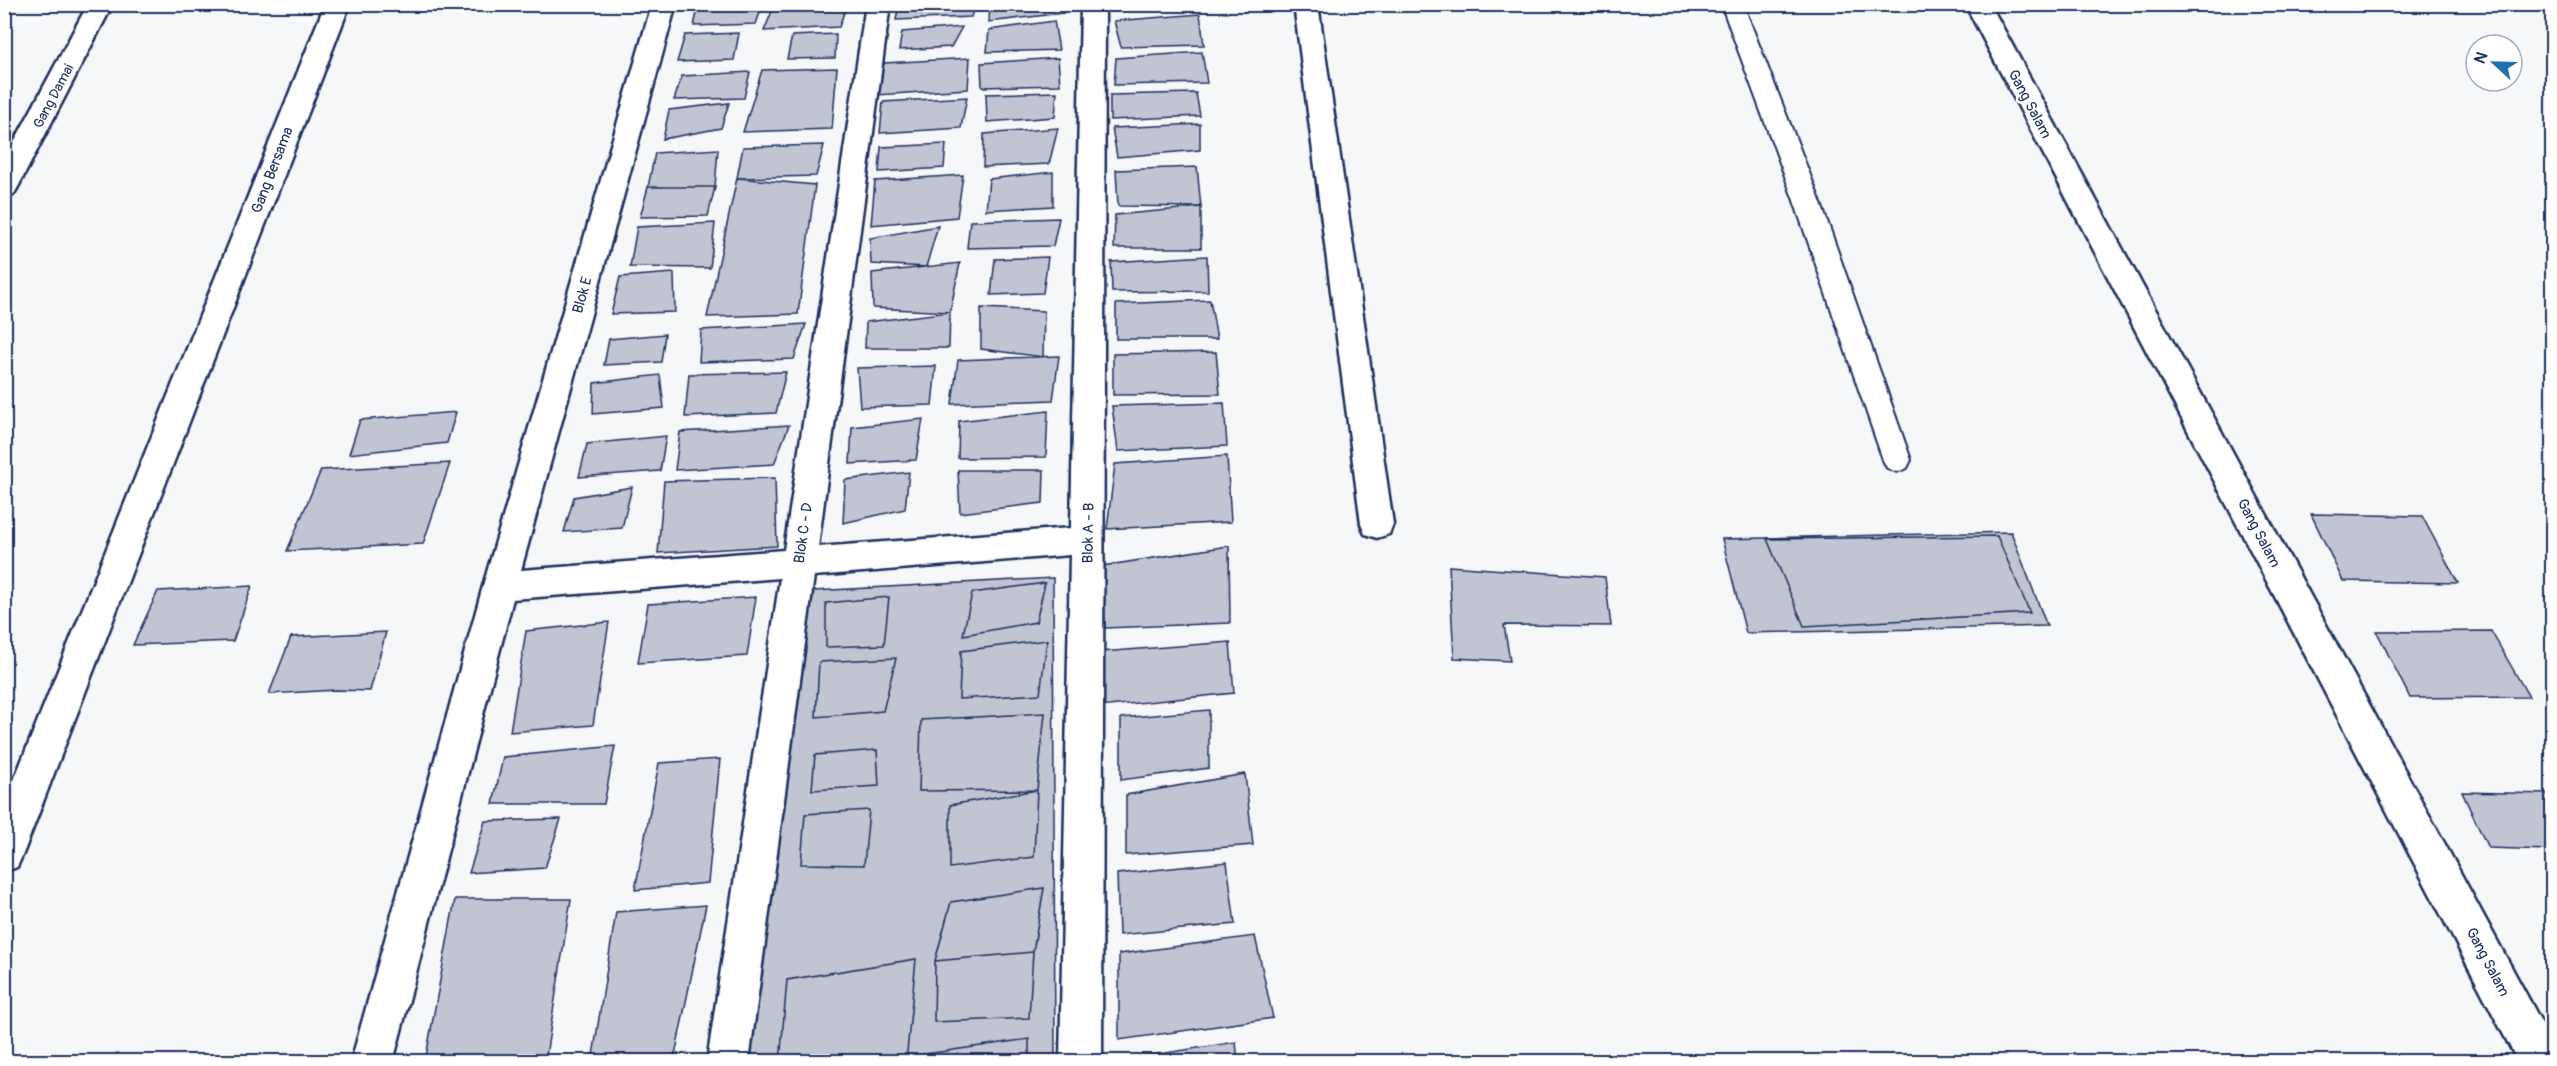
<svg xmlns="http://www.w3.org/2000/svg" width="2557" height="1066" viewBox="0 0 2557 1066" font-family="Pangolin,sans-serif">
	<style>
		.building { fill: #c0c4d3; stroke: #1b2f5e; stroke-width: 1.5 }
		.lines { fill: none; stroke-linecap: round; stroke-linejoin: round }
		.lane-casing { stroke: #1b2f5e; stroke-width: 4 }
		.street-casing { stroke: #1b2f5e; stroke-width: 5 }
		.lane { fill: #fff; fill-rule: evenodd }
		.street { fill: #fff; fill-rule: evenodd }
		.labels { text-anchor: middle; stroke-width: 5; stroke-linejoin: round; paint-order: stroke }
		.far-street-label { font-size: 14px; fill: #1b2f5e; stroke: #fff }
		.street-label { font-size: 15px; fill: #1b2f5e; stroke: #fff }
	</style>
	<rect width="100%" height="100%" fill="#f6f7f9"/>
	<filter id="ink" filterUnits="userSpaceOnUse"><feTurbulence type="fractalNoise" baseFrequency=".0167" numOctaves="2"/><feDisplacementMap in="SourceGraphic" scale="12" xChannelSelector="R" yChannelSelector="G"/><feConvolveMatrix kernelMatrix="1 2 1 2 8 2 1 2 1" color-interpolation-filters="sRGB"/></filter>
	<g filter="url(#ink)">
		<!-- building -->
		<path class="building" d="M699 4H763L756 24 694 26Z
			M775 4H847L839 27 764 31Z
			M899 4H975L971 17 896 20Z
			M990 4H1064L1063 13 989 22Z
			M1116 4H1172L1116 9Z
			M1200 14 1204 45 1121 47 1114 21Z
			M1054 21 1059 50 987 52 989 30Z
			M962 27 951 47 899 50 902 32Z
			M739 33 734 60 677 62 685 35Z
			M836 34 835 58 787 59 792 36Z
			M1202 52 1207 83 1114 85 1116 58Z
			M970 58 968 89 877 95 884 63Z
			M1058 58 1060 85 982 87 981 63Z
			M837 68 832 129 743 132 762 70Z
			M750 72 744 98 674 100 682 76Z
			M1057 92 1055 117 987 122 986 94Z
			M1196 93 1200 116 1110 120V95Z
			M967 97 961 128 880 133 883 102Z
			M729 103 721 128 663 139 669 110Z
			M1200 124V150L1117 157 1112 128Z
			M1058 128 1049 164 983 167 984 134Z
			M946 144 944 168 879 172 881 147Z
			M824 145 816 176 737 178 743 147Z
			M718 149 715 187H648L655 153Z
			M1197 167 1201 207 1118 206 1116 170Z
			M1053 172V206L986 210 989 179Z
			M963 175 957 217 871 225 875 181Z
			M737 178 815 185 798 314 707 317Z
			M648 187H715L708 216 640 217Z
			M1201 207V248H1114L1115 215Z
			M1059 218 1053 246 967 248 970 221Z
			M715 223 710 268 630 267 637 227Z
			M938 226 926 267 871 264 870 238Z
			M1207 256 1208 291 1112 292 1111 262Z
			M1048 257 1043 293 991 295 995 259Z
			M960 263 950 312 873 308 872 273Z
			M674 273 675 312 611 314 620 277Z
			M1210 300 1217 339H1116V304Z
			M981 308 1044 311 1043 357 981 349Z
			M950 312 949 348H865L866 322Z
			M806 324 794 359 699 362 701 330Z
			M665 334 661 362 604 365 609 339Z
			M1216 352 1220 394 1113 395V354Z
			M1059 356 1053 400 952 404 958 360Z
			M936 366 932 405 860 407 857 368Z
			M786 372 776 413 685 417 689 374Z
			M660 375 664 408 593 414 594 383Z
			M1224 403 1227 446 1118 451 1112 406Z
			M1048 411 1046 457 958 458 959 421Z
			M456 412 447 443 349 454 360 420Z
			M923 419 916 460 850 464 852 427Z
			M789 425 774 464 675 470 680 432Z
			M666 436 660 471 579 477 587 444Z
			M1227 456 1231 522 1107 529 1115 464Z
			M450 463 423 544 287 551 321 470Z
			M958 470H1044L1043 503 960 513Z
			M909 472 905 509 843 523 845 480Z
			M775 478 777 546 658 553 664 481Z
			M632 487 622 528 564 532 574 497Z
			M2311 514 2422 516 2458 583 2343 581Z
			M2011 532 2047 626 1746 633 1722 539Z
			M1997 536 2030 613 1804 626 1767 539Z
			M1229 546 1230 623 1105 628 1103 566Z
			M1449 566 1605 577 1611 626 1504 625 1510 661 1454 658Z
			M1053 578 1055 1062H746L795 592Z
			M1045 583 1036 622 963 635 972 593Z
			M252 586 233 641 133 645 158 591Z
			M756 597 747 656 638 663 648 604Z
			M889 597 884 645 826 647V603Z
			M609 622 593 725 510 732 526 631Z
			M2491 631 2529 697 2410 698 2377 632Z
			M386 632 370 691 336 690 269 694 291 637Z
			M1047 640 1040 694 959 699 961 651Z
			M1230 642 1234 693 1099 707 1101 652Z
			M896 658 883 711 816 717 819 662Z
			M1209 710V768L1121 780V718Z
			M1045 713 1037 790 919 791 921 720Z
			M615 746 604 804H493L503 757Z
			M877 750 879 786 812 790 815 755Z
			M720 759 708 883 635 890 659 763Z
			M1245 774 1253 845 1126 855V795Z
			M1037 790 1034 857 950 868V805Z
			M2462 792 2552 794V850L2488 848Z
			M869 810 864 865 801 864 805 814Z
			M561 819 545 868 469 873 485 821Z
			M1227 862 1235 924 1119 935 1117 874Z
			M1044 888 1033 952 935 961 951 902Z
			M455 899H571L545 1062H425Z
			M706 905 674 1060 592 1062 616 912Z
			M1255 936 1273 1018 1119 1040V954Z
			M1033 952 1029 1018 934 1022 935 961Z
			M916 959 906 1062H780L787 980Z
			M1029 1039V1062H906V1057Z
			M1236 1042 1238 1062H1134V1058Z"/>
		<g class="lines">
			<defs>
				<path id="lane" d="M1721 4H1743L1819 198 1911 460 1907 468 1897 472 1887 468 1883 460 1793 198Z"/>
				<path id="street" d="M88 4H113L18 187 14 194 4 196V161Z
					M325 4H350L23 854 17 867 4 872V805Z
					M652 4H676L521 570 784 550 866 4H890L818 547 1071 528 1081 4H1105L1102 1062H1060L1070 555 814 576 749 1062H707L780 578 513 599 393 1062H351L483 586Z
					M1294 4H1318L1393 524 1389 534 1377 538 1365 534 1361 524Z
					M1965 4H1990L2552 1042V1062H2518Z"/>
			</defs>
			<!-- lane casing -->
			<use href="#lane" class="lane-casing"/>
			<!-- street casing -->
			<use href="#street" class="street-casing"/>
			<!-- lane -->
			<use href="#lane" class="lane"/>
			<!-- street -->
			<use href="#street" class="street"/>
		</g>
	</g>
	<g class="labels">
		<!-- far-street labels -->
		<g class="far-street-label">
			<text transform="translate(53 96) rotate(-62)" y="5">Gang Damai</text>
		</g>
		<!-- street labels -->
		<g class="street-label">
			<text transform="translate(2030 104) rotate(62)" y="5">Gang Salam</text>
			<text transform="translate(272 170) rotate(-69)" y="5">Gang Bersama</text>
			<text transform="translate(582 295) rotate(-74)" y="5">Blok E</text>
			<text transform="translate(803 533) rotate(-82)" y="5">Blok C - D</text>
			<text transform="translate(1088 533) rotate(-89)" y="5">Blok A - B</text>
			<text transform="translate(2259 533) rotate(62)" y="5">Gang Salam</text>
			<text transform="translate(2488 962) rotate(62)" y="5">Gang Salam</text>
		</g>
	</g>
	<!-- margin -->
	<rect width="2557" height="1066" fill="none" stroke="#fff" stroke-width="24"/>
	<rect x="12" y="12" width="2533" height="1042" fill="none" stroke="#1b2f5e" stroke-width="2" filter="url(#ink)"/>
	<!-- north arrow -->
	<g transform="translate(2494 63) rotate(292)"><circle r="28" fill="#ffffff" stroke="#a4acbf" stroke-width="1.5"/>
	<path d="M0-4.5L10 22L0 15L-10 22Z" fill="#1f6fb2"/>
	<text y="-9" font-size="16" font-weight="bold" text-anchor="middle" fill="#1b2f5e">N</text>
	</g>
</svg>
